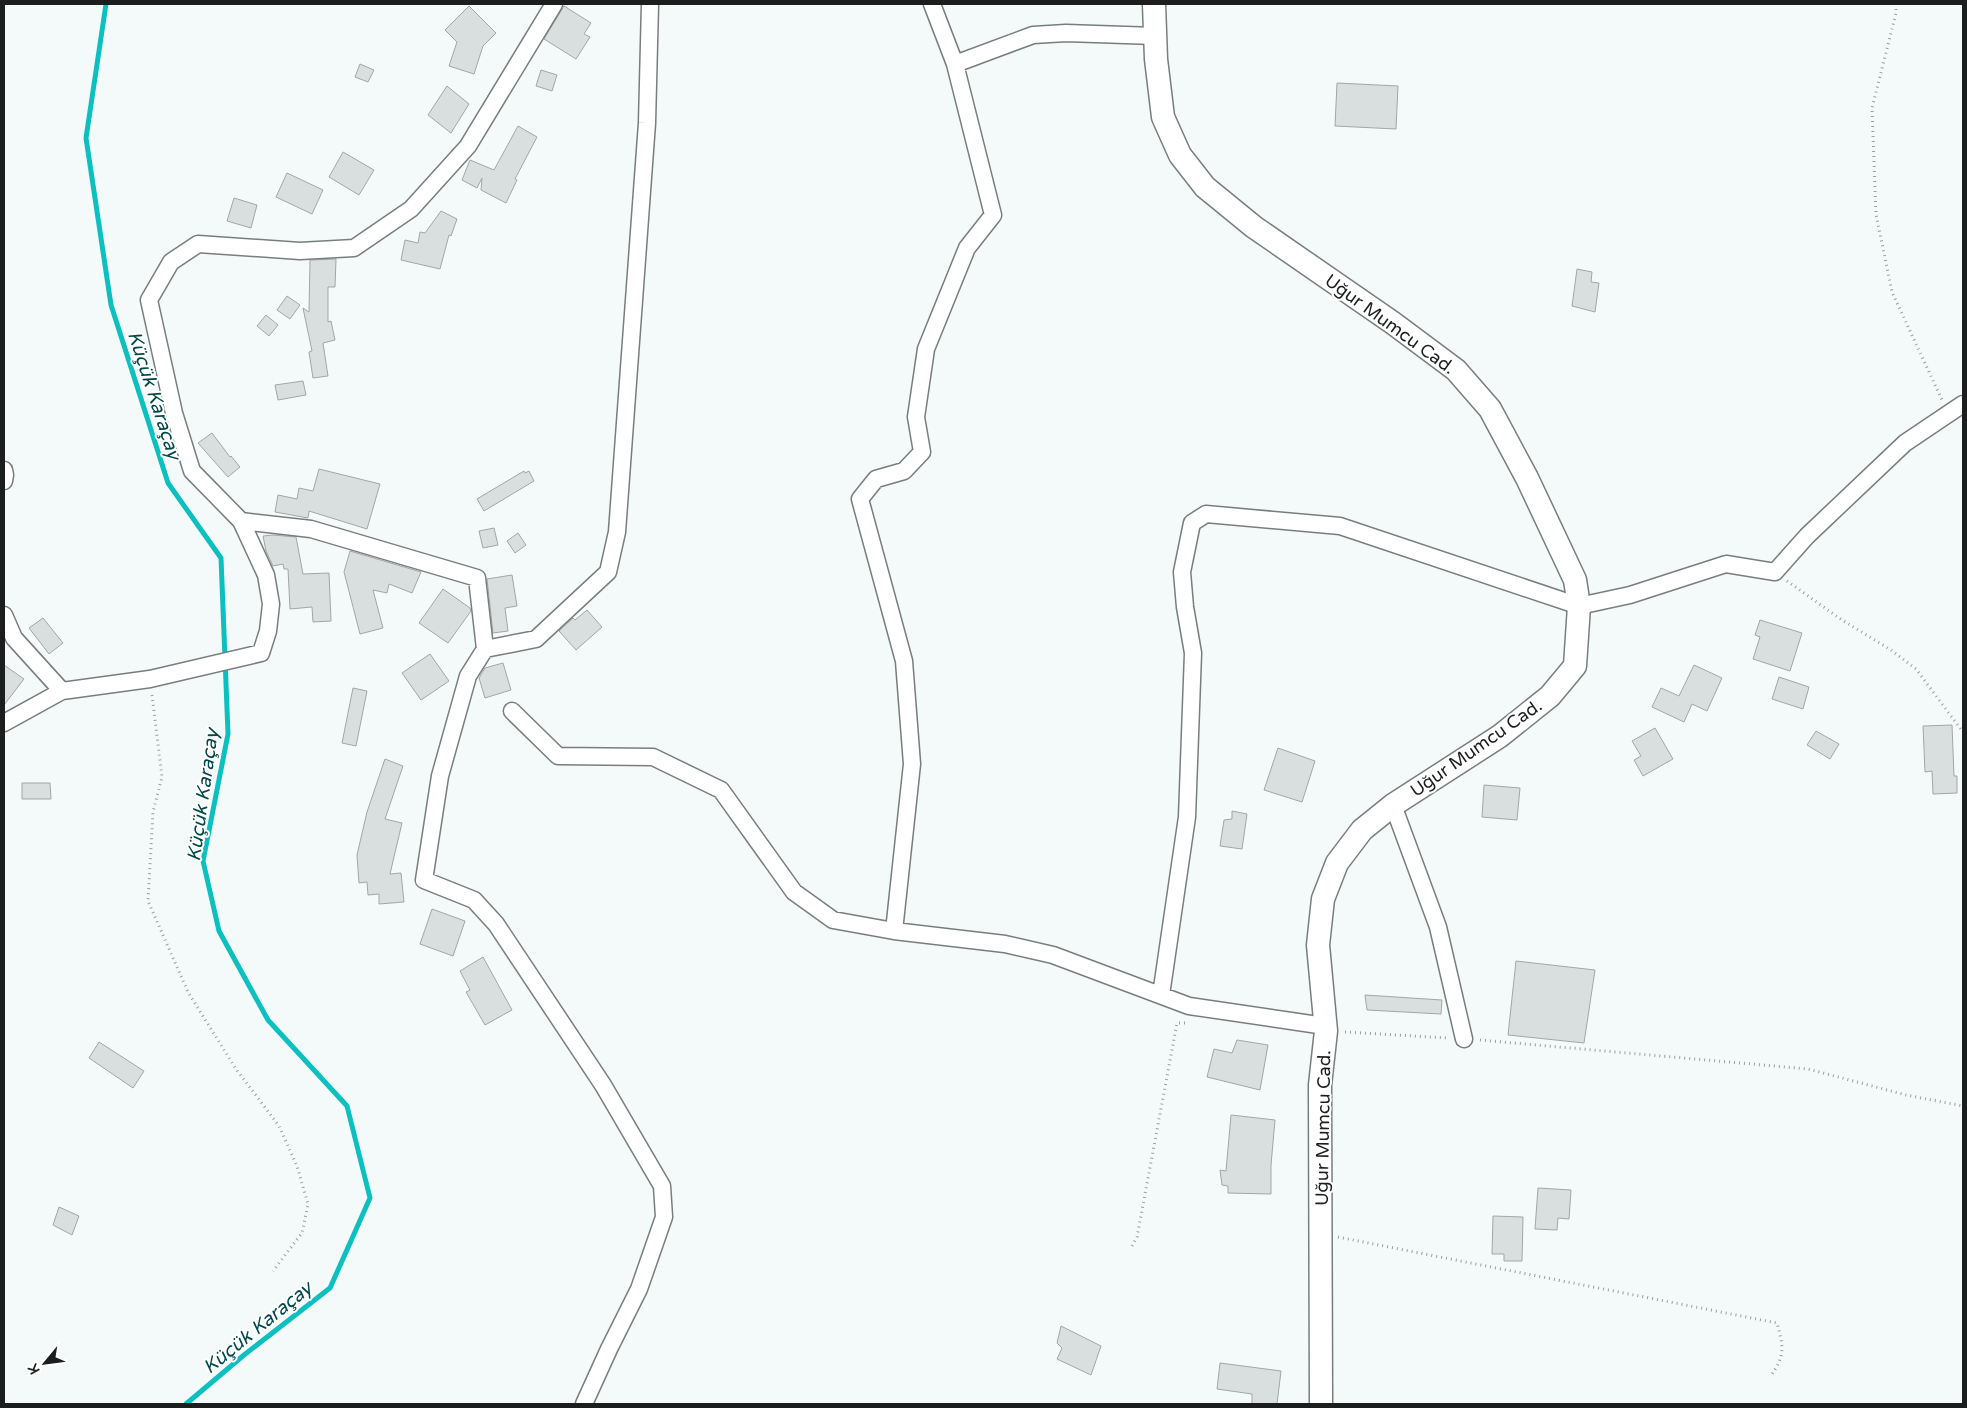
<svg xmlns="http://www.w3.org/2000/svg" width="1967" height="1408" viewBox="0 0 1967 1408" font-family="'Varela Round',sans-serif">
	<style>
		.lines { fill: none; stroke-linecap: round; stroke-linejoin: round }
		.stream { stroke: #0cc0c0; stroke-width: 5 }
		.building { fill: #d9dfdf; stroke: #a1a6a6 }
		.street-casing { stroke: #787d7d; stroke-width: 19 }
		.secondary-casing { stroke: #787d7d; stroke-width: 25 }
		.path { stroke: #999e9e; stroke-width: 3; stroke-dasharray: 1 4; stroke-linecap: butt }
		.street { stroke: #fff; stroke-width: 16 }
		.secondary { stroke: #fff; stroke-width: 22 }
		.labels { text-anchor: middle; stroke-width: 4; stroke-linejoin: round; paint-order: stroke }
		.street-label { font-size: 18px; fill: #1c1e1e; stroke: #fff }
		.water-label { font-size: 19px; font-style: italic; fill: #014748; stroke: #fff }
	</style>
	<rect width="100%" height="100%" fill="#f4fafa"/>
	<g class="lines">
		<!-- stream -->
		<path class="stream" d="M106 4 86 138 111 305 168 483 221 558 228 734 203 861 219 931 268 1020 347 1106 370 1198 330 1288 244 1355 186 1404"/>
	</g>
	<!-- building -->
	<path class="building" d="M469 6 496 33 483 46 474 74 449 66 457 42 445 30Z
		M564 6 591 23 584 34 590 37 576 59 544 39Z
		M360 64 374 70 368 82 355 77Z
		M541 70 557 75 552 91 536 86Z
		M1337 83 1398 86 1396 129 1335 126Z
		M447 86 469 104 451 133 428 115Z
		M518 126 537 137 515 179 517 180 506 203 481 190 482 178 477 188 462 180 470 160 494 170Z
		M343 152 374 170 359 195 329 177Z
		M287 173 323 190 312 214 276 197Z
		M234 198 257 205 251 228 227 221Z
		M441 211 457 219 451 236 449 235 440 269 401 260 405 240 418 243 420 232 425 233Z
		M336 259 335 287H328V322L331 321 335 340 323 343 328 376 313 378 309 352 312 351 303 308 309 312 310 260Z
		M1577 269 1592 272 1591 282 1599 283 1595 312 1572 306Z
		M287 296 300 305 290 319 277 310Z
		M266 315 278 325 269 336 257 326Z
		M303 381 306 395 278 400 275 385Z
		M212 433 230 457 231 456 240 467 228 477 198 443Z
		M319 469 380 484 367 529 309 511 308 518 275 512 278 495 297 499 299 488 313 491Z
		M524 471 525 473 529 471 534 481 484 511 477 499Z
		M494 528 498 545 483 548 479 531Z
		M518 533 526 545 515 553 507 541Z
		M273 535 296 537 303 574 329 573 331 621 313 622 312 607 290 609 288 569H284L283 564 273 566 266 551 263 536Z
		M350 551 421 572 412 593 389 584 387 593 373 590 383 628 360 634 344 572Z
		M512 575 517 606 505 608 508 631 493 633 487 579Z
		M443 589 470 608 471 611 448 643 419 623Z
		M587 610 602 627 576 650 559 631 573 618 575 620Z
		M43 618 63 643 49 654 29 628Z
		M1760 620 1802 633 1790 671 1753 659 1760 637 1755 635Z
		M430 654 449 681 421 700 402 673Z
		M503 663 511 690 485 698 479 678 485 668Z
		M4 665 24 679 4 705Z
		M1694 665 1722 678 1707 711 1692 704 1684 722 1652 707 1661 688 1679 696Z
		M1779 677 1809 687 1803 709 1772 699Z
		M353 688 367 691 356 746 342 743Z
		M1952 725 1954 776H1957V793L1933 794 1932 771 1925 772 1923 726Z
		M1655 728 1673 759 1643 776 1634 760 1641 756 1632 741Z
		M1816 731 1839 744 1830 759 1807 745Z
		M1278 748 1315 761 1302 802 1264 790Z
		M385 759 403 766 385 819 402 823 390 874 401 873 404 902 379 904V894L368 895 367 882 359 883 357 855 367 812Z
		M22 783H50L51 799H22Z
		M1484 785 1520 788 1517 820 1482 817Z
		M1232 811 1247 814 1242 849 1220 846 1224 820 1232 819Z
		M432 909 465 921 453 956 420 944Z
		M483 957 512 1010 485 1025 466 992 470 990 460 971Z
		M1516 961 1595 970 1584 1043 1508 1035Z
		M1365 995 1442 1000 1441 1014 1367 1010Z
		M1237 1040 1268 1045 1260 1090 1207 1077 1214 1049 1232 1053Z
		M99 1042 144 1071 133 1088 89 1058Z
		M1231 1115 1275 1120 1271 1165V1194L1228 1193V1186L1222 1185 1220 1170 1226 1171Z
		M1538 1188 1571 1190 1569 1219 1558 1218 1557 1230 1535 1229Z
		M59 1207 79 1216 72 1235 53 1225Z
		M1493 1216 1523 1217 1522 1261H1504V1254H1492Z
		M1061 1326 1101 1346 1091 1375 1057 1359 1062 1348 1057 1343Z
		M1220 1363 1281 1371 1277 1404H1252V1394L1217 1389Z"/>
	<g class="lines">
		<defs>
			<path id="street" d="M955 64 1033 35 1066 33 1155 36
				M4 470 5 475 4 481
				M241 521 311 529 477 578 485 649 468 676 440 776 424 880 474 900 496 924 603 1085 662 1186 664 1217 639 1289 609 1349 584 1404
				M4 615 14 638 62 691
				M485 649 536 639 608 572 617 532 647 123 650 4
				M512 711 558 756 653 757 721 790 794 892 833 920 894 931 1005 944 1053 955 1189 1006 1325 1026
				M4 723 62 691 150 679 261 653 268 631 271 604 266 575 241 521 192 471 174 413 149 300 171 262 198 244 300 251 354 248 411 209 468 146 554 4
				M1393 805 1438 927 1464 1039
				M894 931 912 764 904 661 860 499 876 479 904 471 922 452 916 417 926 349 967 248 993 215 955 64 932 4
				M1161 995 1187 817 1193 653 1185 607 1182 572 1192 523 1206 514 1340 526 1579 606 1630 595 1726 564 1775 572 1807 536 1905 443 1963 404"/>
			<path id="secondary" d="M1154 4 1156 59 1163 117 1180 155 1205 187 1254 227 1393 323 1456 370 1490 409 1527 478 1575 580 1579 606 1575 666 1550 696 1500 736 1393 805 1362 830 1337 863 1323 899 1318 945 1326 1031 1320 1085 1321 1404"/>
		</defs>
		<!-- street casing -->
		<use href="#street" class="street-casing"/>
		<!-- secondary casing -->
		<use href="#secondary" class="secondary-casing"/>
		<!-- path -->
		<path class="path" d="M1896 4V13L1872 108 1876 214 1892 292 1942 400
			M1787 581 1842 620 1891 650 1916 669 1963 732
			M152 695 162 777 153 812 148 901 188 992 236 1069 279 1126 297 1166 308 1204 302 1233 273 1271
			M1345 1032 1448 1038
			M1480 1040 1808 1069 1906 1095 1963 1106
			M1338 1237 1777 1323C1784 1348 1785 1356 1770 1377
			M1132 1246 1137 1237 1177 1023H1186"/>
		<!-- street -->
		<use href="#street" class="street"/>
		<!-- secondary -->
		<use href="#secondary" class="secondary"/>
	</g>
	<g class="labels">
		<!-- street labels -->
		<g class="street-label">
			<text transform="translate(1390 324) rotate(36)" y="6">Uğur Mumcu Cad.</text>
			<text transform="translate(1476 748) rotate(-35)" y="6">Uğur Mumcu Cad.</text>
			<text transform="translate(1323 1128) rotate(-89)" y="6">Uğur Mumcu Cad.</text>
		</g>
		<!-- water labels -->
		<g class="water-label">
			<text transform="translate(155 395) rotate(72)" y="7">Küçük Karaçay</text>
			<text transform="translate(202 795) rotate(-82)" y="7">Küçük Karaçay</text>
			<text transform="translate(257 1327) rotate(-39)" y="7">Küçük Karaçay</text>
		</g>
	</g>
	<!-- border -->
	<rect width="1967" height="1408" fill="none" stroke="#1c1e1e" stroke-width="10"/>
	<!-- north arrow -->
	<g transform="translate(45 1363) rotate(241)" stroke="#ffffff" stroke-width="4" paint-order="stroke">
	<path d="M0-4L9 19L0 12L-9 19Z" fill="#1c1e1e"/>
	<text y="-8" font-size="14" font-weight="bold" text-anchor="middle" fill="#1c1e1e">K</text>
	</g>
</svg>
